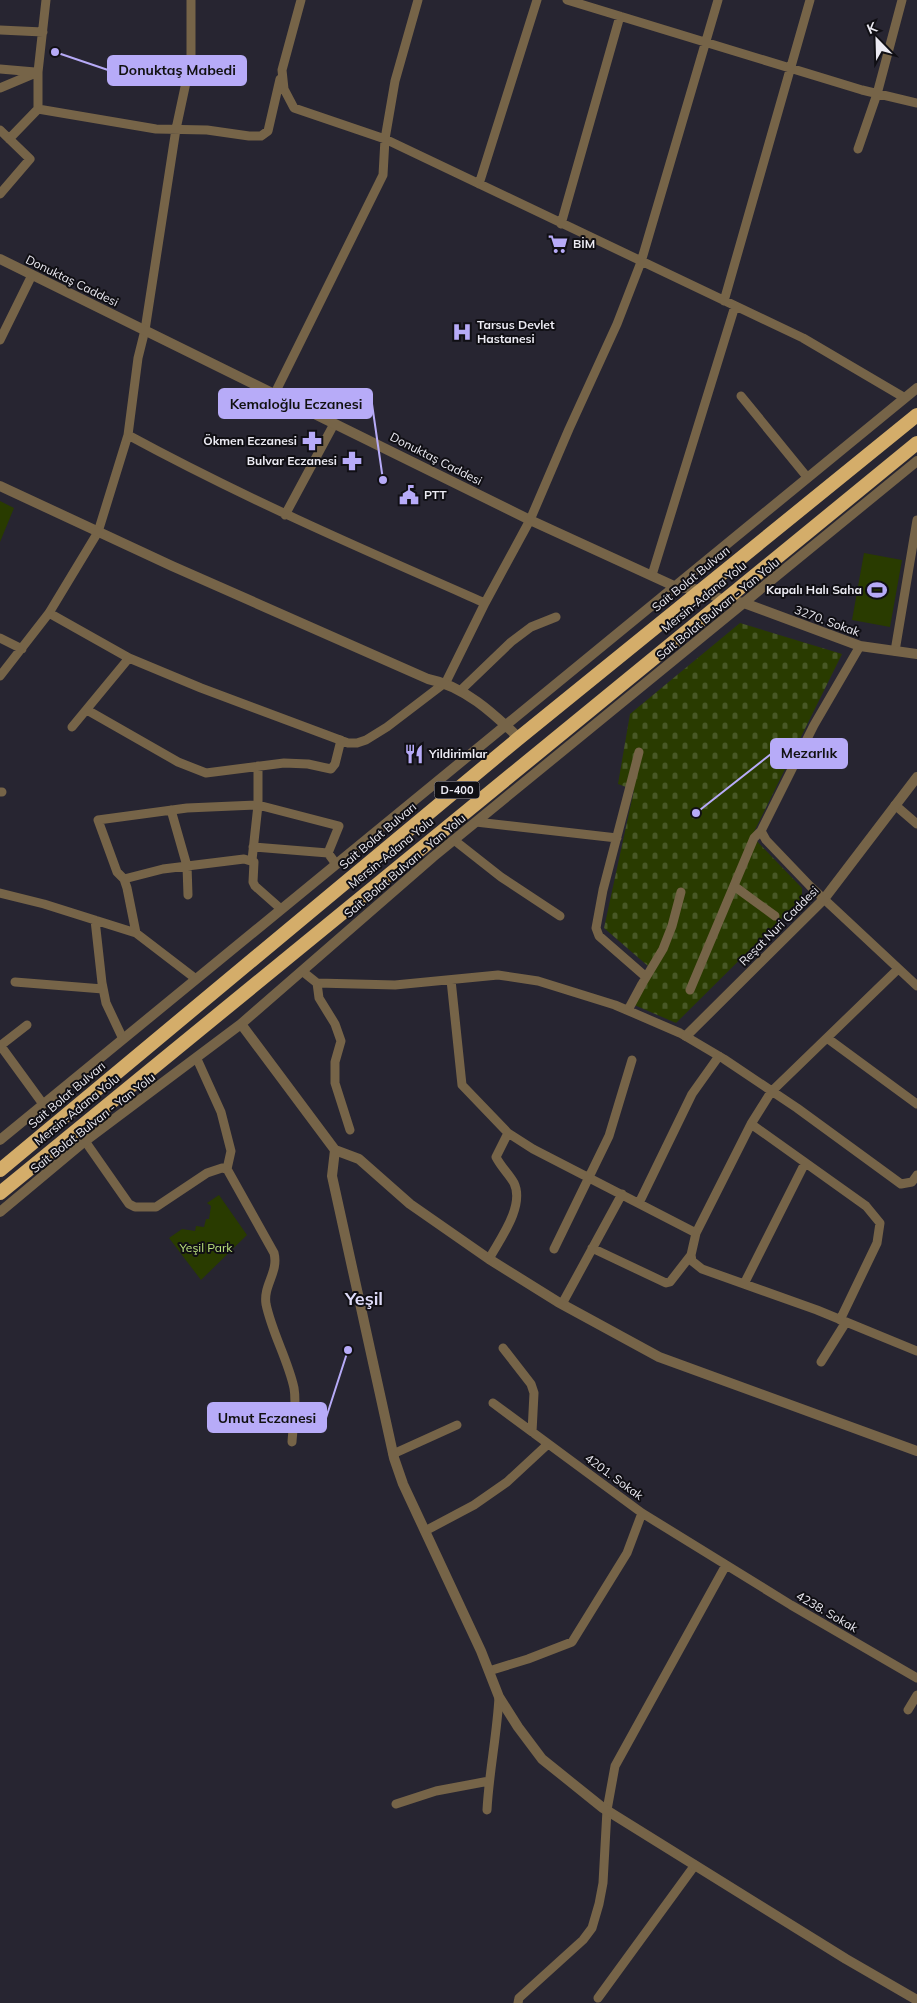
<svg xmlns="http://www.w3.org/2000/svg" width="917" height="2003" viewBox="0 0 917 2003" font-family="Mulish,sans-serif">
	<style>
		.green { fill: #293b00 }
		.cemetery { fill: url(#cemetery-stones) }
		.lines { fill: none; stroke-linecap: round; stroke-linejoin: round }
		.minor { stroke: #766448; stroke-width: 9 }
		.tertiary { stroke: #766448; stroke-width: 10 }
		.trunk { stroke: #d4ad6a; stroke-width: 14 }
		.labels { text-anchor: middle; stroke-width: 4; stroke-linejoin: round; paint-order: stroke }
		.shield { fill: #100f14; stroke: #aaa9b0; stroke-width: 1 }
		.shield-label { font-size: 11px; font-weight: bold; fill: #ecebf3 }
		.poi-label { font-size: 12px; font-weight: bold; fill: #ecebf3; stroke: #100f14; text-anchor: start }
		.street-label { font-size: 12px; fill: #ecebf3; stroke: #100f14 }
		.park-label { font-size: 12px; fill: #bce27d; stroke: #100f14 }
		.district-label { font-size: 18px; font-weight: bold; fill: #dedbf8; stroke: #100f14 }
		.leader { fill: none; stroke: #b7abf8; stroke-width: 2 }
		.callout-dot { fill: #b7abf8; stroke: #100f14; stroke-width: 2 }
		.callout { fill: #b7abf8; stroke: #b7abf8; stroke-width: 2 }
		.callout-label { font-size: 14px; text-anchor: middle; font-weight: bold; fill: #111 }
	</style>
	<defs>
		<pattern id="cemetery-stones" width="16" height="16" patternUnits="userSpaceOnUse" patternTransform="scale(1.25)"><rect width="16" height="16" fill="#293b00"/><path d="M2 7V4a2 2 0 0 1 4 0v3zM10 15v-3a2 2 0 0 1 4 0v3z" fill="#485826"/></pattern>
	</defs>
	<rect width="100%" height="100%" fill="#272531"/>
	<!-- green -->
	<path class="green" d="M0 501 14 508 0 542Z
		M864 553 902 560 890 627 852 620Z
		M219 1195 247 1235 201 1280 169 1238 182 1229 195 1231 196 1226 204 1227 206 1219H209L211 1206 207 1203Z"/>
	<!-- cemetery -->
	<path class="cemetery" d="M740 623 842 654 752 836 802 888V898L676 1023 632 1004 648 966 604 928 634 790 618 784 630 714Z"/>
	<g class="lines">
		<!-- minor -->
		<path class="minor" d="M46 0 38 72V109L156 129 207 130 249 136H261L268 131 280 79
			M301 0 282 70 284 89 294 108 385 139 803 338 905 398
			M567 0 862 90 917 103
			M0 30 43 32
			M0 69 35 72
			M0 88 38 72
			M0 130 30 159 0 194
			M9 139 38 109
			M858 149 877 94 902 0
			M479 184 537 0
			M561 224 620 16
			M724 301 810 0
			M0 340 32 275
			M275 393 383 175 385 139 395 81 418 0
			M741 396 807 477
			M128 435C244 498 364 550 485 603
			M285 515 334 424
			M652 575 735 306
			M49 613 129 658 201 688 348 743H357L366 740 387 727 446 682 485 603 530 520 569 429 617 324 641 262 718 0
			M0 638 22 649
			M895 651 917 520
			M0 676 49 613 98 532 128 435 138 358 145 330 176 129 191 59V0
			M460 691 511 642 531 627 556 617
			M87 710 178 762 206 773 284 763 308 764 331 769 335 764 341 740
			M72 727 129 658
			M639 752 603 890 596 928 599 936 646 977
			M0 792H2
			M895 805 917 824
			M171 810 187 866 188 895
			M476 822 617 838
			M761 831 766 840 810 886 917 986
			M454 840 501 877 560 916
			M253 847 328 853 336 864
			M252 860 258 805V766
			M124 879 163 869 244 859 254 862 253 882 255 886 281 909
			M734 886 775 916
			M0 893 44 904 136 933 196 979
			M95 920 102 983 106 1003 123 1039
			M136 933 127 888 124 879 117 872 98 820 187 808 258 805 339 826 328 853
			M898 969 771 1092 751 1124 696 1233 691 1255 692 1261 702 1269 817 1310 917 1351
			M302 971 317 983 395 985 498 975 538 981 615 1005 680 1033 724 1059 797 1108 901 1184 912 1182 917 1175
			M451 980 462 1085 508 1133 533 1149 696 1233
			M15 982 103 989
			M317 983 319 998 335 1024 341 1041 335 1062V1083L350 1130
			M690 990 754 838 761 831 814 725 860 646
			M628 1010 642 984 663 949 672 926 681 892
			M827 1038 917 1104
			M0 1045 43 1104
			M0 1046 27 1025
			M197 1059 221 1112 231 1151 227 1169
			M751 1124 866 1206 880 1223 877 1243 840 1320
			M85 1141 129 1204 135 1207H156L207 1173 222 1168 227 1169 274 1253C279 1272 263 1285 266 1304 272 1333 288 1360 294 1388 297 1405 293 1425 292 1442
			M639 1203 692 1094 719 1056
			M592 1248 666 1283 670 1282 691 1255
			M554 1249 609 1136 632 1060
			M489 1259C500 1239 525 1206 514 1183 509 1174 501 1167 496 1157L508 1133
			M744 1284 805 1163
			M562 1304 622 1194
			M503 1348 531 1384 534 1393 532 1432
			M821 1362 846 1322
			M493 1403 642 1513 791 1605 917 1678
			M393 1454 457 1425
			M425 1531 474 1505 507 1482 548 1444
			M489 1671 528 1659 572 1642 627 1553 642 1513
			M908 1710 917 1695
			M396 1804 436 1791 489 1781
			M487 1810C489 1772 497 1735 499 1697
			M598 1998 695 1865
			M518 2003 519 1998 583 1940 592 1928 599 1904 603 1883 607 1810 615 1766 726 1565"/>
		<!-- tertiary -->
		<path class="tertiary" d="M0 259 530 520 674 586 700 590 724 600 744 603 860 646 917 654
			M0 486 172 566 428 679C464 686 493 713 519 738
			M241 1024 335 1150 359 1159 410 1204 489 1259 558 1302 659 1357 917 1451
			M686 1036 824 899 917 777
			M0 1140 917 388
			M335 1150 332 1176 394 1458 403 1484 481 1651 499 1697 518 1727 542 1759 603 1808 846 1959 917 2000
			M0 1212 85 1141 241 1024 433 857 917 461"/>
		<!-- trunk -->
		<path class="trunk" d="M0 1170 519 738 917 415
			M0 1193 917 443"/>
	</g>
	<!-- icons -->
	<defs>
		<symbol id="supermarket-bare" viewBox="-9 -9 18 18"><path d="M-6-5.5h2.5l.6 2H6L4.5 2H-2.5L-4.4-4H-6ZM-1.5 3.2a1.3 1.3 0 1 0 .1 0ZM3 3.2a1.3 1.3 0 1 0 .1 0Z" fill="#b7abf8" stroke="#100f14" stroke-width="2.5" paint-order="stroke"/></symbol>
		<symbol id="hospital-bare" viewBox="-9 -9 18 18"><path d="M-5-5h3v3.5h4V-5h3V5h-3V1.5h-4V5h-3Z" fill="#b7abf8" stroke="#100f14" stroke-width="2.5" paint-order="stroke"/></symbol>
		<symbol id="pharmacy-bare" viewBox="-9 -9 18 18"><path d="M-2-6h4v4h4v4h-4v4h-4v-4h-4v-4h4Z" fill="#b7abf8" stroke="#100f14" stroke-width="2.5" paint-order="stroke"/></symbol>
		<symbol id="civic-bare" viewBox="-9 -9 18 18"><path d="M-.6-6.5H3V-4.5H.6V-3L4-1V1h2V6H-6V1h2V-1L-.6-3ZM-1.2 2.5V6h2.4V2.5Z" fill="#b7abf8" stroke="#100f14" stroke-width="2.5" paint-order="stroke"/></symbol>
		<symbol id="stadium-bare" viewBox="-9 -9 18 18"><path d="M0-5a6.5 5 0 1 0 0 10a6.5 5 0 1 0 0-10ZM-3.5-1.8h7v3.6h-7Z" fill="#b7abf8" stroke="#100f14" stroke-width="2.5" paint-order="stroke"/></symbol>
		<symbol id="restaurant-bare" viewBox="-9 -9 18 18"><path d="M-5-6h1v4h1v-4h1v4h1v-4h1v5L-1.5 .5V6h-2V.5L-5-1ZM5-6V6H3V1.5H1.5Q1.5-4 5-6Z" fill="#b7abf8" stroke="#100f14" stroke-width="2.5" paint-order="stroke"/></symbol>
	</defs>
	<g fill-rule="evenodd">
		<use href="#supermarket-bare" x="544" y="230" width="28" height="28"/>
		<use href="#hospital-bare" x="448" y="318" width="28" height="28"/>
		<use href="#pharmacy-bare" x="298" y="427" width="28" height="28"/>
		<use href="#pharmacy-bare" x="338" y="447" width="28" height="28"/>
		<use href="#civic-bare" x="395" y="481" width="28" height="28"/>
		<use href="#stadium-bare" x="863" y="576" width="28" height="28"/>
		<use href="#restaurant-bare" x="400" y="740" width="28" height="28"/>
	</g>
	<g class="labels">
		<!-- shield labels -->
		<rect class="shield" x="434.5" y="781.5" width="45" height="17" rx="4"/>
		<g class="shield-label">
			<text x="457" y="794">D-400</text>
		</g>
		<!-- poi labels -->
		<g class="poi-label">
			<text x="573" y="248">BİM</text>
			<text x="477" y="329">Tarsus Devlet<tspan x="477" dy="14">Hastanesi</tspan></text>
			<text x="297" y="445" text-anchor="end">Ökmen Eczanesi</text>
			<text x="337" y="465" text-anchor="end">Bulvar Eczanesi</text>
			<text x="424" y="499">PTT</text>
			<text x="862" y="594" text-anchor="end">Kapalı Halı Saha</text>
			<text x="429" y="758">Yildirimlar</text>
		</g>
		<!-- street labels -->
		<g class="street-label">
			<text transform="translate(72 281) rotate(26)" y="4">Donuktaş Caddesi</text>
			<text transform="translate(436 459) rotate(27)" y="4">Donuktaş Caddesi</text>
			<text transform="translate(691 579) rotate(-39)" y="4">Sait Bolat Bulvarı</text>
			<text transform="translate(704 597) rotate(-39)" y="4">Mersin-Adana Yolu</text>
			<text transform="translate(718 609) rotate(-39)" y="4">Sait Bolat Bulvarı - Yan Yolu</text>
			<text transform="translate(827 621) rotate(20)" y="4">3270. Sokak</text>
			<text transform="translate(378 836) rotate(-40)" y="4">Sait Bolat Bulvarı</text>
			<text transform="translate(391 853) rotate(-39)" y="4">Mersin-Adana Yolu</text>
			<text transform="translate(405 866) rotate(-40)" y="4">Sait Bolat Bulvarı - Yan Yolu</text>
			<text transform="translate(779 926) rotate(-45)" y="4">Reşat Nuri Caddesi</text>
			<text transform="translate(67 1095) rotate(-40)" y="4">Sait Bolat Bulvarı</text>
			<text transform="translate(77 1110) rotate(-39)" y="4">Mersin-Adana Yolu</text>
			<text transform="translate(93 1123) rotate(-38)" y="4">Sait Bolat Bulvarı - Yan Yolu</text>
			<text transform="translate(614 1477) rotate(36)" y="4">4201. Sokak</text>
			<text transform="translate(827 1612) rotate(30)" y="4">4238. Sokak</text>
		</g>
		<!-- park labels -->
		<g class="park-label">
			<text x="206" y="1252">Yeşil Park</text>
		</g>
		<!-- district labels -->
		<g class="district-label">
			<text x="364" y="1305">Yeşil</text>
		</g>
	</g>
	<!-- callouts -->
	<path class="leader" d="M55 52L108 70M383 480L372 404M696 813L771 754M348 1350L326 1418"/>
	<g class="callout-dot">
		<circle cx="55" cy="52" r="5"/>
		<circle cx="383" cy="480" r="5"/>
		<circle cx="696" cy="813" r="5"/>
		<circle cx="348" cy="1350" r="5"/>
	</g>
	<g class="callout">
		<rect x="108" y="56" width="138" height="29" rx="5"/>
		<rect x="219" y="389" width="153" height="29" rx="5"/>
		<rect x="771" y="739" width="76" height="29" rx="5"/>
		<rect x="208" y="1403" width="118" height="29" rx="5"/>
	</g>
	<g class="callout-label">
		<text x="177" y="75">Donuktaş Mabedi</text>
		<text x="296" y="409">Kemaloğlu Eczanesi</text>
		<text x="809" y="758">Mezarlık</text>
		<text x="267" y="1423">Umut Eczanesi</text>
	</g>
	<!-- north arrow -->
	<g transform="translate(877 40) rotate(337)" stroke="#100f14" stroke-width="4" paint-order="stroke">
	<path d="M0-4L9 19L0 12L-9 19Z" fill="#ecebf3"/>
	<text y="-8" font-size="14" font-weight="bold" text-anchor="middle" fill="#ecebf3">K</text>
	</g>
</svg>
